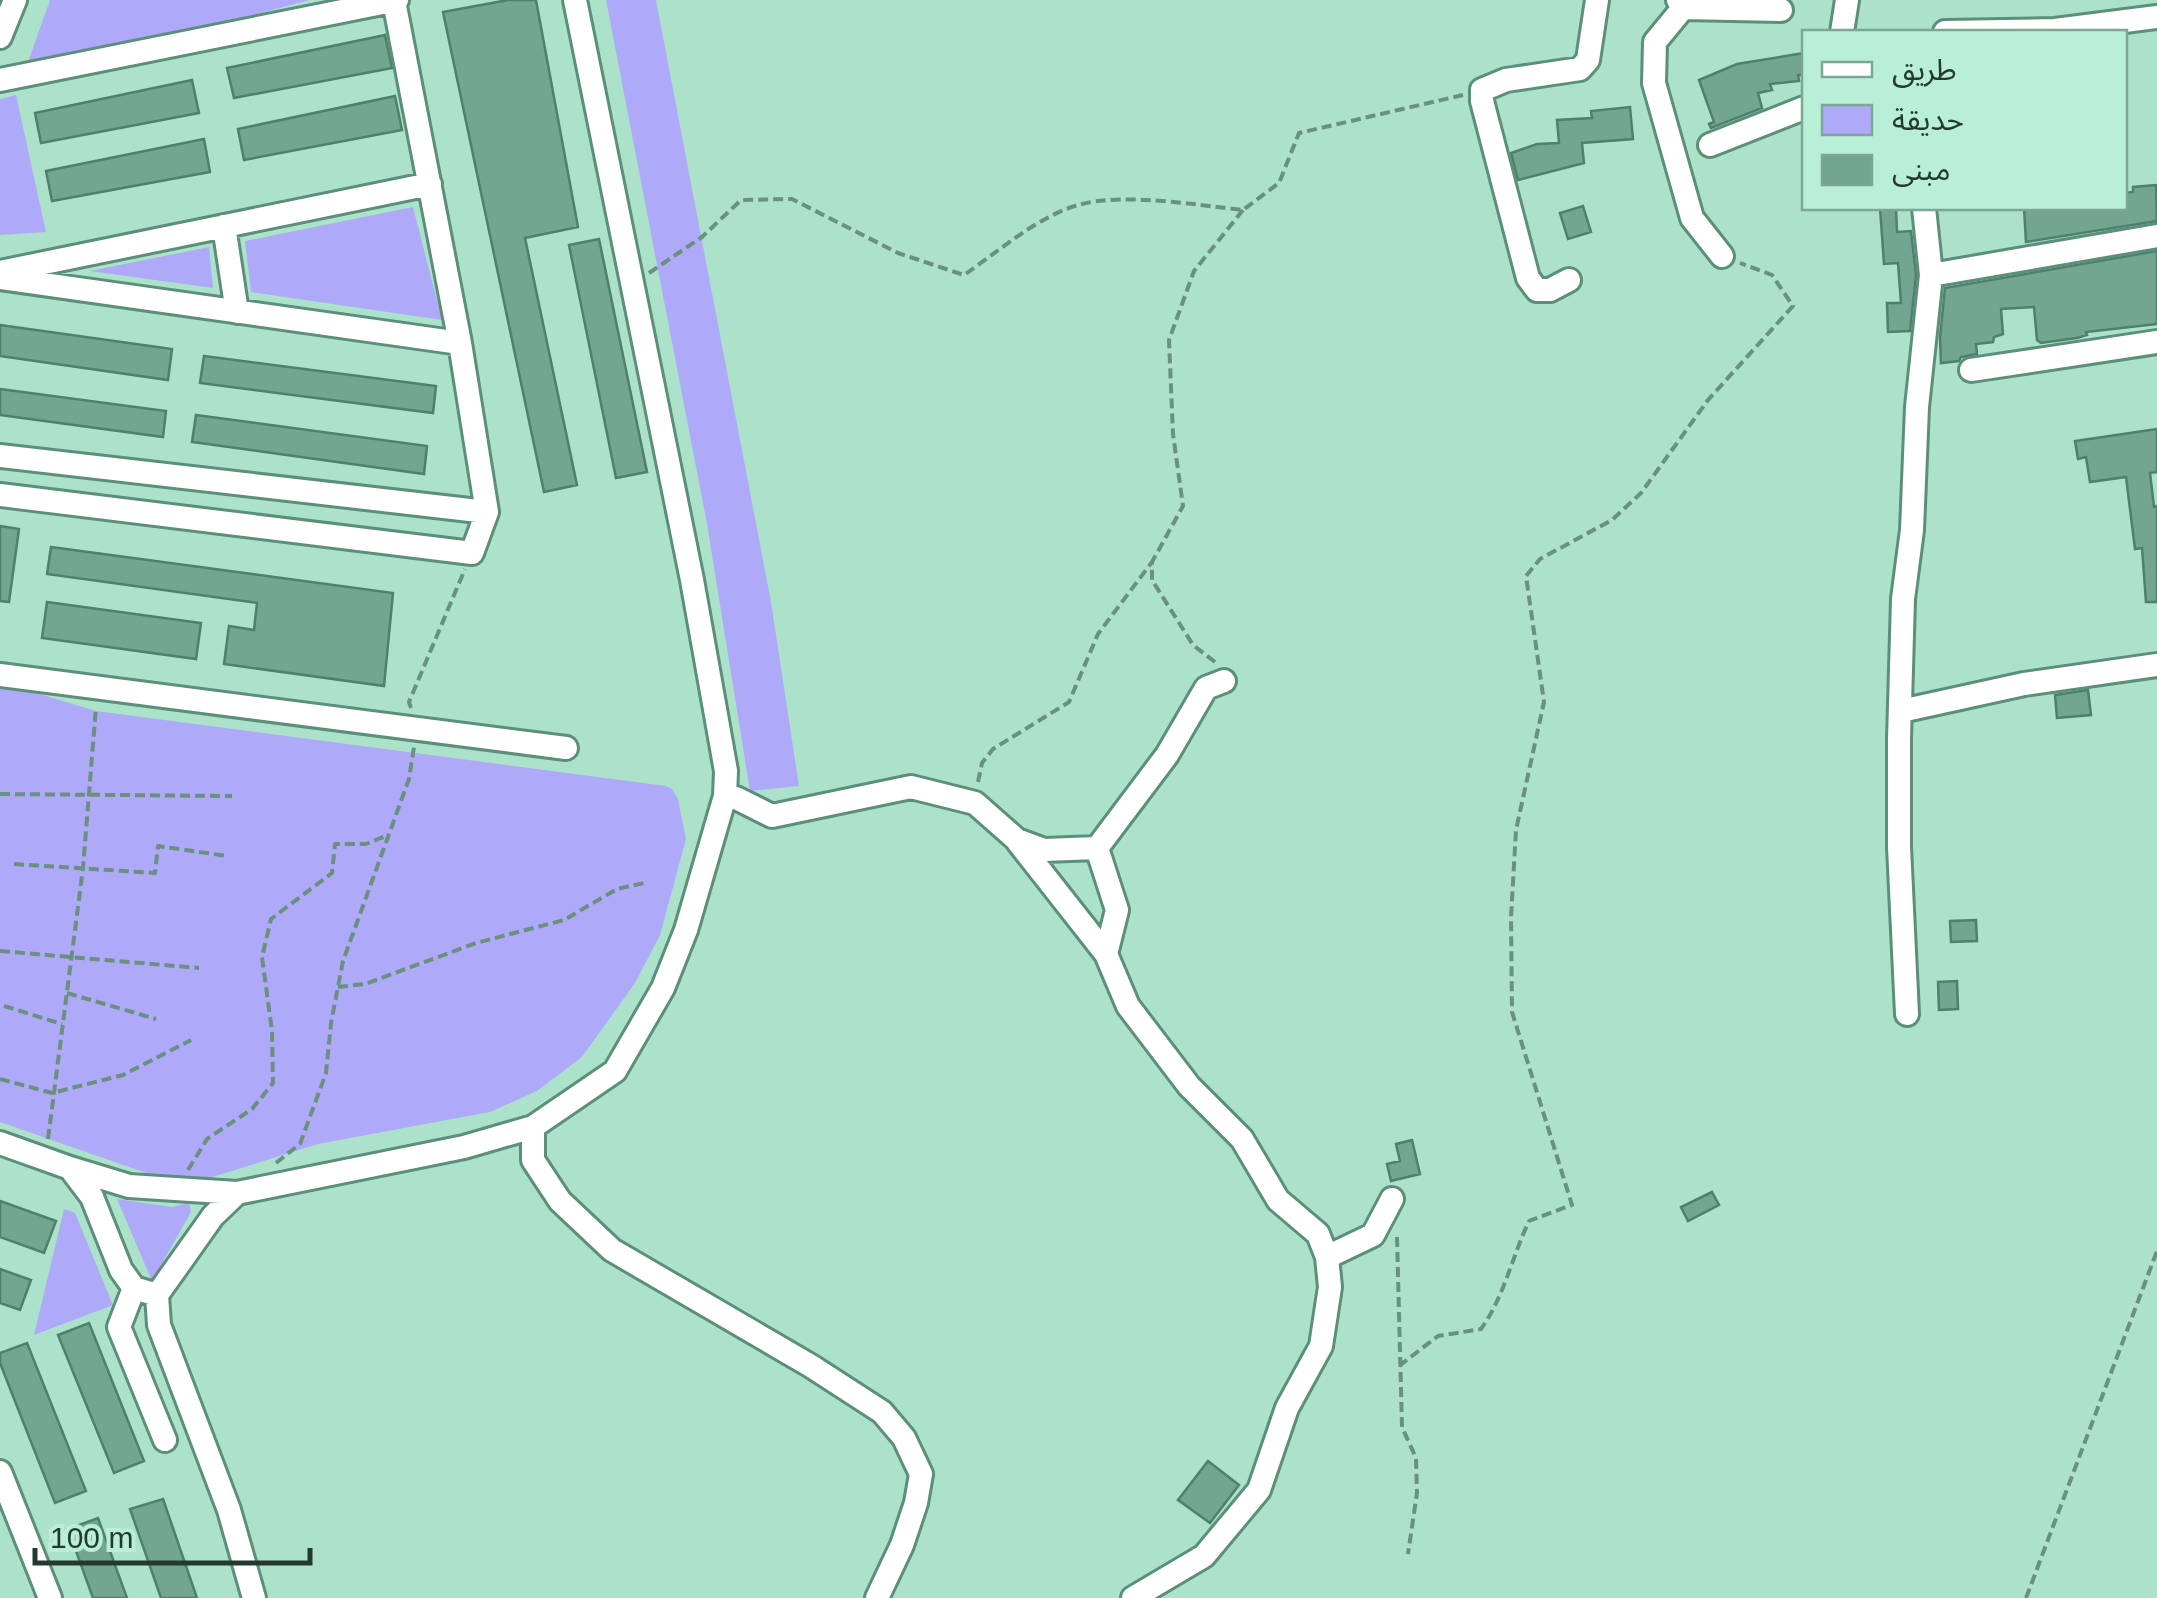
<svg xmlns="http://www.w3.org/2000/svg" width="2157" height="1598" viewBox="0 0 2157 1598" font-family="Arial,'Noto Sans Arabic',sans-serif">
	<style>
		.green { fill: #aeaaf9 }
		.building { fill: #73a690; stroke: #4e806b; stroke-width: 2.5 }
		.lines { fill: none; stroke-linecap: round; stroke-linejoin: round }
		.minor-casing { stroke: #5c8f79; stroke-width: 28 }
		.path { stroke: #6a907f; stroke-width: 4; stroke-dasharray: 10 5; stroke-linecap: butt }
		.minor { stroke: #fff; stroke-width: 22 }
	</style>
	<rect width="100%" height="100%" fill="#ace2ca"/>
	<!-- green -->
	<path class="green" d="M50 0H310L23 76Z
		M606 0H656L771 602 799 786 750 791 707 524Z
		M16 95 46 232 0 235V99Z
		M413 207 442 320 251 292 245 241Z
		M209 247 213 288 90 271Z
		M0 682 96 711 666 786 672 789 678 799 686 839 660 935 635 983 582 1057 537 1091 490 1112 318 1144 206 1179 175 1183 0 1122Z
		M117 1199 172 1207 189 1203 191 1212 152 1281Z
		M64 1209 75 1213 113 1305 34 1335Z"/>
	<!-- building -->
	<path class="building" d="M508 0H536L578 227 525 238 577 485 544 492 443 12Z
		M385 35 392 68 234 98 227 68Z
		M1804 53V75H1798L1799 81 1770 84 1772 90 1758 93 1762 108 1711 128 1709 124 1714 122 1699 80 1737 64Z
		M192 80 199 113 41 143 35 113Z
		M395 96 402 130 244 160 238 129Z
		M1630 107 1633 139 1582 143 1584 163 1518 180 1511 153 1537 144 1559 143 1557 120 1592 118 1591 111Z
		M204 139 210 172 52 201 46 171Z
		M2156 185 2157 221 2026 242 2024 208H2124V193L2133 192V187Z
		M1583 206 1591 232 1568 239 1560 213Z
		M1880 208H1896L1897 232 1911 231 1916 275 1910 331 1888 332 1887 303H1901L1898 263 1884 264Z
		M599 239 647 472 616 478 569 245Z
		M2157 251V324L2086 332 2087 335 2077 338 2041 343 2037 340 2034 307 2001 309 2003 334 1994 337 1993 342 1976 344 1977 354 1961 357 1959 361 1941 363 1940 337 1945 288Z
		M0 325 172 349 168 380 0 356Z
		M204 356 436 386 433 413 200 383Z
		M0 389 166 411 163 437 0 415Z
		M196 415 427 446 424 474 192 442Z
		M2157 429V472L2150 473 2154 507 2157 506V602H2146L2142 548 2135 549 2126 477 2090 482 2086 457 2078 459 2075 441Z
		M0 526 19 529 9 602 0 601Z
		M51 547 393 593 384 686 224 664 229 626 254 630 257 603 47 574Z
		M47 602 201 623 196 659 42 638Z
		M2088 690 2091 715 2057 718 2055 695Z
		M1976 920 1977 941 1951 942 1950 921Z
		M1957 981 1958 1009 1939 1010 1938 982Z
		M1412 1140 1420 1174 1391 1181 1387 1164 1400 1161 1396 1144Z
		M1712 1192 1719 1205 1688 1221 1681 1207Z
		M0 1201 56 1221 44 1253 0 1237Z
		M0 1269 31 1280 20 1310 0 1303Z
		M89 1323 144 1461 114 1473 58 1335Z
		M27 1343 86 1491 55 1503 0 1363V1353Z
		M1208 1461 1239 1485 1210 1523 1178 1500Z
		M163 1499 197 1598H161L130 1509Z
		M98 1518 127 1598H93L68 1529Z"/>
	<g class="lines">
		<defs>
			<path id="minor" d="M1678 0 1683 8 1781 10
				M1683 8 1655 42 1654 83 1692 218 1722 256
				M1842 32 1847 0
				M1945 32 2055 30 2157 17
				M0 37 15 0
				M0 80 397 0
				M1710 145 1804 108
				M1924 208 1931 275
				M224 226 237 312
				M0 272 430 184
				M0 278 460 343
				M1569 280 1550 290H1537L1528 278 1482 101V90L1506 80 1580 69 1588 60 1597 0
				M1971 370 2157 342
				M0 456 487 512
				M0 495 472 553 487 512 460 343 394 1
				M0 675 566 748
				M1901 711 2024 684 2157 665
				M725 796 736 798 772 816 911 787 975 803 1017 840 1044 850 1097 848
				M1018 842 1106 954
				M1907 1014 1899 847V739L1903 599 1912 530 1917 407 1931 275 2157 236
				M533 1127V1160L560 1201 612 1250 811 1366 882 1412 904 1438 921 1474 916 1503 902 1545 877 1598
				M0 1143 70 1168 92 1197 121 1270 134 1288 157 1295 159 1325 229 1510 254 1598
				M70 1168 129 1186 237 1193 464 1147 533 1127 615 1071 663 988 686 930 725 796 726 771 692 580 575 0
				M1327 1257 1373 1235 1392 1199
				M134 1288 119 1327 165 1440
				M157 1295 213 1216 237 1193
				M0 1472 50 1598
				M1133 1598 1204 1556 1259 1490 1287 1408 1321 1346 1330 1287 1327 1257 1318 1234 1278 1200 1242 1139 1189 1086 1128 1006 1106 954 1117 910 1097 848 1167 755 1206 688 1224 681"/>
		</defs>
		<!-- minor casing -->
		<use href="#minor" class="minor-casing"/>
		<!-- path -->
		<path class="path" d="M649 273 702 237 741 200 792 199 898 253 964 275C999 251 1037 217 1078 205 1124 192 1195 205 1243 210L1279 183 1299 133 1463 95
			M1215 662 1193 645 1152 580V562L1183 506 1173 434 1169 340 1194 271 1243 210
			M411 708 409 702 465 569
			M978 782 982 763 993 749 1069 702 1098 634 1152 562
			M0 794 232 796
			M14 864 155 873 158 846 227 856
			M0 951 199 968
			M338 987 365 984 476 943 564 920 617 889 644 883
			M67 993 156 1019
			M4 1006 62 1024
			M0 1079 52 1093 123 1075 191 1040
			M48 1139 83 868 96 707
			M276 1163 300 1144 326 1073 331 1023 343 961 409 779 414 747
			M188 1170 207 1139 252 1109 273 1083 272 1031 262 957 271 919 332 873 335 844H366L388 835
			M1397 1237 1402 1427 1416 1458 1417 1493 1408 1554
			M1399 1366 1438 1336 1481 1329C1504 1297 1512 1257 1529 1221L1572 1205 1512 1012 1511 917 1516 830 1544 702 1526 576 1540 559 1612 520 1641 493 1708 400 1793 306 1772 275 1740 263
			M2026 1598 2157 1251"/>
		<!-- minor -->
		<use href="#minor" class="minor"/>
	</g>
	<!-- legend -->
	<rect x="1802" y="30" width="325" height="180" fill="#b9efd7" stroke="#7da694" stroke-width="2.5"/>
	<rect x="1822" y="62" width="50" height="15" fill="#ffffff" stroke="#7da694" stroke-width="2.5"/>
	<text x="1892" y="80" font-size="30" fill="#243930">طريق</text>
	<rect x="1822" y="105" width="50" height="30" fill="#aeaaf9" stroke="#7da694" stroke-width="2.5"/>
	<text x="1892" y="130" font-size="30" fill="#243930">حديقة</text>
	<rect x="1822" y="155" width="50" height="30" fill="#73a690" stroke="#7da694" stroke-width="2.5"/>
	<text x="1892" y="180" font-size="30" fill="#243930">مبنى</text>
	<!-- scale -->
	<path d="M35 1548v15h275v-15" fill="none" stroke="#243930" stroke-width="5"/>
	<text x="50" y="1548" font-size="30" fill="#243930" stroke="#b9efd7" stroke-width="8" paint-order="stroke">100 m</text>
</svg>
